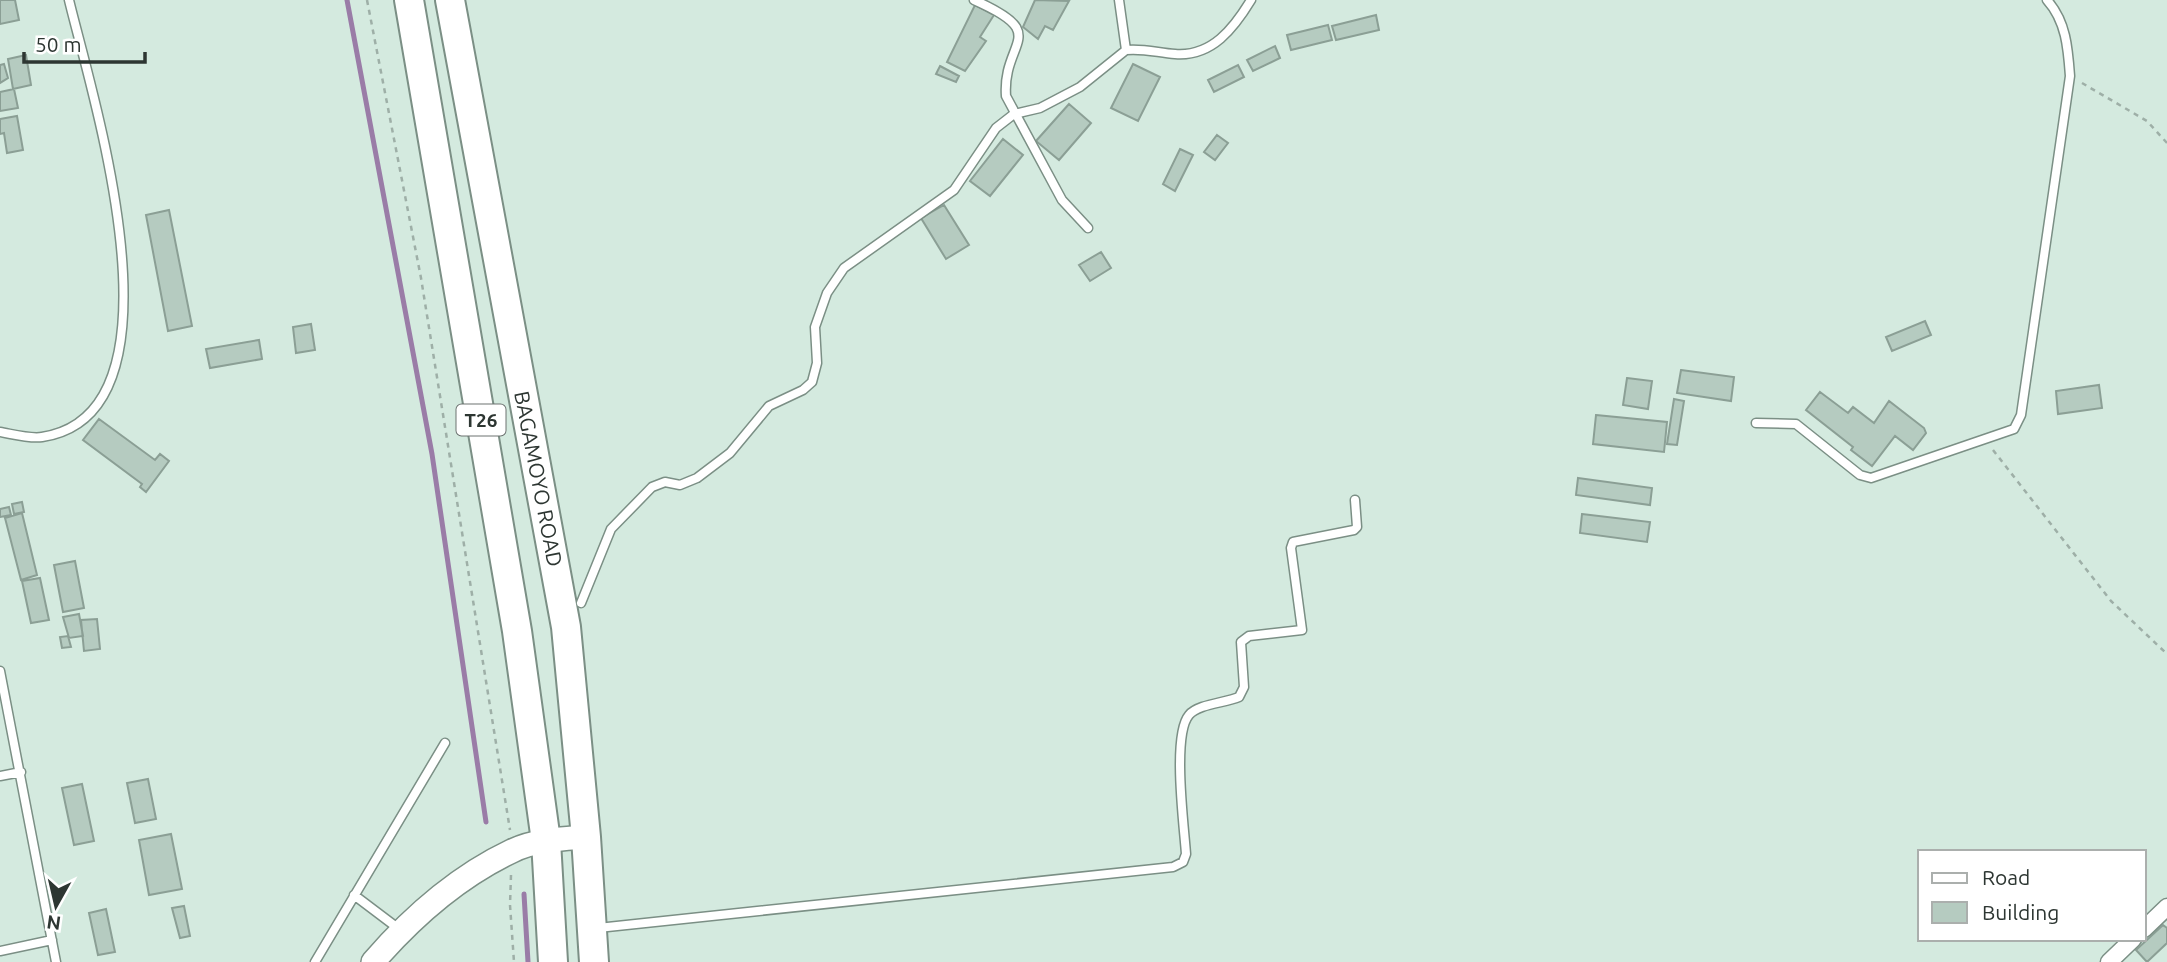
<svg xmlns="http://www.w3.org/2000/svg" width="2167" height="962" viewBox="0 0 2167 962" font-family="Ubuntu,sans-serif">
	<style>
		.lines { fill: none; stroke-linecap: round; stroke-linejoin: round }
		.stream { stroke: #9a7ca7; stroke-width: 5 }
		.building { fill: #b5cbc0; stroke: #8b9f95; stroke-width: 2 }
		.lane-casing { stroke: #7b8f85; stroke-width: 11 }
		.street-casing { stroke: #7b8f85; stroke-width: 19 }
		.secondary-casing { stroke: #7b8f85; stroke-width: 26 }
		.highway-casing { stroke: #7b8f85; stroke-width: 32 }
		.path { stroke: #9eafa7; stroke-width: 2.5; stroke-dasharray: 5 5; stroke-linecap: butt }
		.lane { stroke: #fff; stroke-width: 8 }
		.street { stroke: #fff; stroke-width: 16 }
		.secondary { stroke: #fff; stroke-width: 23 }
		.highway { stroke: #fff; stroke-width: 28 }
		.labels { text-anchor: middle; stroke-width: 5; stroke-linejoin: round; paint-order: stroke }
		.shield { fill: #fff; stroke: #6c7270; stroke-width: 2 }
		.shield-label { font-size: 19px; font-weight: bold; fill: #2d3632 }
		.street-label { font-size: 21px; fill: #2d3632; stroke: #fff }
	</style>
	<rect width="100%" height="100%" fill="#d4eadf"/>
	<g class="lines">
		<!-- stream -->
		<path class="stream" d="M347 0 432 454 486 822
			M524 894 528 962"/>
	</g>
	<!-- building -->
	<path class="building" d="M0 0H15L19 20 0 24Z
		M1035 0 1069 1 1053 30 1045 26 1038 39 1023 27Z
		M975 5 994 15 980 37 986 41 965 71 947 62Z
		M1376 15 1379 30 1336 40 1332 26Z
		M1328 25 1332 40 1291 50 1287 35Z
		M1275 46 1280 58 1253 71 1247 60Z
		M26 55 31 85 13 89 8 59Z
		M4 64 8 78 0 83V65Z
		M1133 64 1160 77 1138 121 1111 108Z
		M1238 65 1244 77 1214 92 1208 80Z
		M940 66 959 76 956 82 936 74Z
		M14 89 18 108 0 111V92Z
		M1069 104 1091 123 1059 160 1036 141Z
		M17 116 23 150 7 153 4 133 0 134V119Z
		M1217 135 1228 143 1215 160 1204 152Z
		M1003 139 1023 155 990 196 970 181Z
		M1180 149 1193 155 1175 191 1163 184Z
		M944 205 969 245 946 259 921 218Z
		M169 210 192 326 168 331 146 215Z
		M1101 252 1111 268 1090 281 1079 265Z
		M1925 321 1931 335 1892 351 1886 337Z
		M311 324 315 350 296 353 293 327Z
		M259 340 262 359 210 368 206 349Z
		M1681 370 1734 377 1731 401 1677 393Z
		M1627 378 1652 381 1648 409 1623 405Z
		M2099 385 2102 408 2058 414 2056 391Z
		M1820 392 1848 413 1853 407 1874 423 1889 401 1924 428 1926 433 1913 450 1895 436 1872 466 1851 450 1853 447 1806 410Z
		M1674 399 1684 401 1677 445 1667 444Z
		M1596 415 1667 422 1664 452 1593 444Z
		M99 419 155 460 160 454 169 461 146 492 140 487 142 484 83 440Z
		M1578 478 1652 488 1650 505 1576 495Z
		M22 502 24 512 14 514 12 504Z
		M9 507 11 515 0 517V509Z
		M22 513 37 575 21 580 5 518Z
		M1582 514 1650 522 1647 542 1580 533Z
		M75 561 84 608 63 612 54 565Z
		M40 578 49 620 31 623 22 581Z
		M79 614 83 636 69 638 63 617Z
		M97 619 100 649 84 651 81 620Z
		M68 636 71 647 62 648 60 637Z
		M148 779 156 819 135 823 127 783Z
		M82 784 94 841 74 845 62 788Z
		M171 834 182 889 149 895 139 840Z
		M184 906 190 936 180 938 172 908Z
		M106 909 115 952 98 955 89 913Z
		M2163 925 2167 928V943L2147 962 2136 950Z"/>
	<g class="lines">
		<defs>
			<path id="lane" d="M974 0C1053 35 1002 40 1006 96L1062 200 1088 228
				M1119 0 1126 50
				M1756 423 1796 424 1860 475 1871 478 2014 429 2021 415 2070 76C2068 48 2066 21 2047 0
				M0 432C12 434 30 439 42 437 194 414 91 92 69 0
				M581 603 611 529 652 487 665 482 680 485 697 478 730 453 769 406 803 390 812 382 817 363 815 327 827 293 844 268 954 190 996 128 1014 114 1040 108 1080 87 1126 50C1143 48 1159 53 1175 54 1212 57 1234 28 1251 0
				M0 671 56 962
				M0 776 21 772
				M354 895 399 929
				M598 928 1173 867 1183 862 1186 854C1184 825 1172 735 1189 715 1198 704 1225 703 1239 697L1244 687 1241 642 1249 636 1302 630 1291 548 1293 542 1354 530 1357 527 1355 500
				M0 951 52 940
				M315 962 445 743"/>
			<path id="street" d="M2144 929 2167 907
				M2109 962 2133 939"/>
			<path id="secondary" d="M373 962C412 917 457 877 512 851 534 840 561 839 586 837"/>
			<path id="highway" d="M409 0 517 631 546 841 553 962
				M450 0 566 627 586 837 594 962"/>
		</defs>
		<!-- lane casing -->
		<use href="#lane" class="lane-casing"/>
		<!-- street casing -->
		<use href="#street" class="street-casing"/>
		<!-- secondary casing -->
		<use href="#secondary" class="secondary-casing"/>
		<!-- highway casing -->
		<use href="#highway" class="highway-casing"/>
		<!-- path -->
		<path class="path" d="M367 0 421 278 510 830
			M2082 83 2147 121 2167 143
			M1993 450 2111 601 2167 654
			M511 875 510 905 514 962"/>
		<!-- lane -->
		<use href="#lane" class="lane"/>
		<!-- street -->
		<use href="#street" class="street"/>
		<!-- secondary -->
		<use href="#secondary" class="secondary"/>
		<!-- highway -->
		<use href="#highway" class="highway"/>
	</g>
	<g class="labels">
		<!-- shield labels -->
		<rect class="shield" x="456.5" y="404.5" width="49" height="31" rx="5"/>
		<g class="shield-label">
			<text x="481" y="427">T26</text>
		</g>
		<!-- street labels -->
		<g class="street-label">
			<text transform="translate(538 479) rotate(79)" y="7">BAGAMOYO ROAD</text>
		</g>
	</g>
	<!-- legend -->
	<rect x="1918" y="850" width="228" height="91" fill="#ffffff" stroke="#abafad" stroke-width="2"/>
	<rect x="1932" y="873" width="35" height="10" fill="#ffffff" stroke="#abafad" stroke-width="2"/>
	<text x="1982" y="885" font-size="21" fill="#2d3632">Road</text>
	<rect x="1932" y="902" width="35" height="21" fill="#b5cbc0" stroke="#abafad" stroke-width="2"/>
	<text x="1982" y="920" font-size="21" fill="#2d3632">Building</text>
	<!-- north arrow -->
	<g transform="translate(56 906) rotate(188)" stroke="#ffffff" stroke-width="5" paint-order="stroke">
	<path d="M0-5L12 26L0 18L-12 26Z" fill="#2d3632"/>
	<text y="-10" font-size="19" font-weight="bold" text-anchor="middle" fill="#2d3632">N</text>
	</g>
	<!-- scale -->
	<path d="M24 52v10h121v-10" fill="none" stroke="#2d3632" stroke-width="3.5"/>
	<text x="35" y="52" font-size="21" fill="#2d3632" stroke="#ffffff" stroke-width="5" paint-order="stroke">50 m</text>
</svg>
